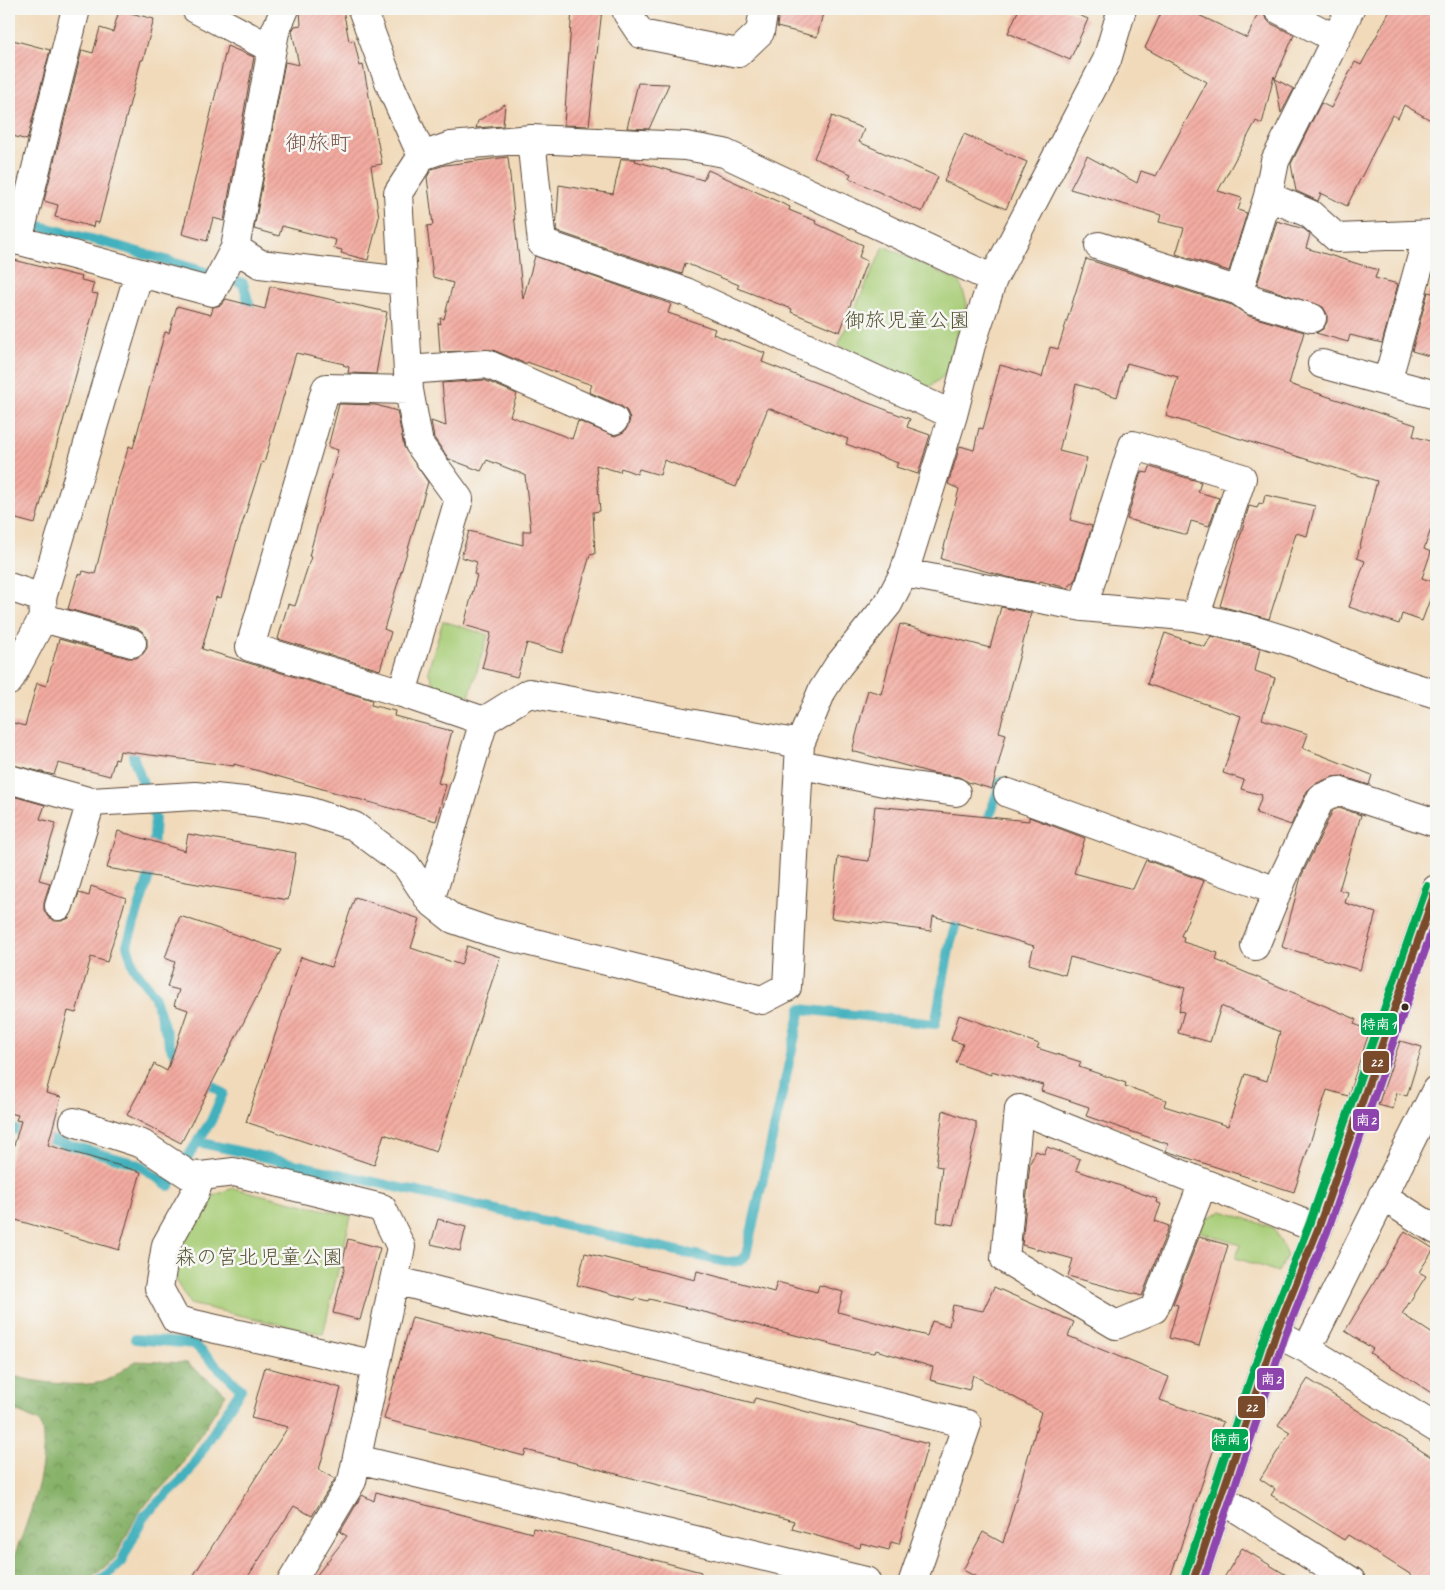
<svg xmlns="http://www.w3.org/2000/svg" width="1445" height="1590" viewBox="0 0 1445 1590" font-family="Caveat,'Klee One',sans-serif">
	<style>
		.green { fill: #a9ce78; stroke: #727c4b }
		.forest { fill: url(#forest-crowns); stroke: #606e43 }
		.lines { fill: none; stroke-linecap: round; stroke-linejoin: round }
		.stream { stroke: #42b1bd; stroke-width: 10 }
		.building { fill: url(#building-hatch) }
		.minor-casing { stroke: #564435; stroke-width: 30 }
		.secondary-casing { stroke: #564435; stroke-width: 30 }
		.path { stroke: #564435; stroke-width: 3; stroke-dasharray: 1 4; stroke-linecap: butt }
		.minor { stroke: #fff; stroke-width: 28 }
		.secondary { stroke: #fff; stroke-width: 28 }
		.bus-1-casing { stroke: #f6f6f2; stroke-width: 11 }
		.bus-2-casing { stroke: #f6f6f2; stroke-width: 11 }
		.bus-3-casing { stroke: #f6f6f2; stroke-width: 11 }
		.bus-1 { stroke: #7a4b2a; stroke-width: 8 }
		.bus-2 { stroke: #8e44ad; stroke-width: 8 }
		.bus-3 { stroke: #00a651; stroke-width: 8 }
		.bus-dot { fill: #3b2a1e; stroke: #f6f6f2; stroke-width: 2 }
		.labels { text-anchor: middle; stroke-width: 5; stroke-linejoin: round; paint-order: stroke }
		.park-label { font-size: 21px; fill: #565334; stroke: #f6f6f2 }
		.neighbourhood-label { font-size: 22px; fill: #7b574c; stroke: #f6f6f2 }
		.line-badge { stroke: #f6f6f2; stroke-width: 2 }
		.badge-label { font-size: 14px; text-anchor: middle; font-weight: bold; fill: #fff }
	</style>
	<defs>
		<pattern id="forest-crowns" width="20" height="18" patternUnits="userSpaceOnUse" patternTransform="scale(1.25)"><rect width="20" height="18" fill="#86b168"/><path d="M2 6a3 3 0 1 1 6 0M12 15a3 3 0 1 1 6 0" fill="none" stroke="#6f9055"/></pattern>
		<pattern id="building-hatch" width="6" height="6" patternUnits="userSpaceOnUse" patternTransform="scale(1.25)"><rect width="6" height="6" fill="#f3aba1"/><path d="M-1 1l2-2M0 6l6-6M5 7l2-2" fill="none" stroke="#d1938a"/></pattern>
	</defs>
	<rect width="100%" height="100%" fill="#f6f6f2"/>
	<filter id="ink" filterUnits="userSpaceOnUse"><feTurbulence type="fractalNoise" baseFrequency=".02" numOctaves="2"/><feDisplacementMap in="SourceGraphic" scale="10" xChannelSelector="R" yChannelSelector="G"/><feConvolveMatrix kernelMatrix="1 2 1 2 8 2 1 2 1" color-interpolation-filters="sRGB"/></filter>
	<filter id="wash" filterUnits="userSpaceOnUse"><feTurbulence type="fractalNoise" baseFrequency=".0096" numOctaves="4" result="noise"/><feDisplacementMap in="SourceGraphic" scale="20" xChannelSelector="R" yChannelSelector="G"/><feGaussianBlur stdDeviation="1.12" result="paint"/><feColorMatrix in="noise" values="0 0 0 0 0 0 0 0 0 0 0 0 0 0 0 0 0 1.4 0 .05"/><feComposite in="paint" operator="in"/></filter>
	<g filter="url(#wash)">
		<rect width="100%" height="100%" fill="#f1daba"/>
		<!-- green -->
		<path class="green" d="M884 246 960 282 967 303 945 375 928 388 838 345Z
			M443 621 488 635 468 700 461 701 437 691 428 671Z
			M233 1188 351 1216 323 1334 190 1304 176 1281 177 1253 208 1198Z
			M1222 1211 1274 1228 1287 1255 1278 1272 1236 1258 1240 1245 1198 1231 1203 1220Z"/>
		<!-- forest -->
		<path class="forest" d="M136 1361 187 1363 226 1394 177 1472 139 1511 115 1558 88 1581H9C9 1563 18 1548 24 1531 35 1500 50 1453 40 1422L9 1408V1375C32 1382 79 1388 102 1382 113 1378 126 1367 136 1361Z"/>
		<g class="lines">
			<!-- stream -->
			<path class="stream" d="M9 218 118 246 243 283 251 311 250 317
				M135 741 133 756 155 818 152 867 127 945 134 968 154 995 171 1048 180 1063
				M985 830 1001 781
				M9 1128 137 1164 169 1186 211 1121 223 1093 200 1077
				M198 1142 726 1262 740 1261 746 1255 801 1009 935 1024 950 944 960 910
				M100 1581 121 1562 143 1517 186 1476 241 1389 194 1344 135 1339"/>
		</g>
		<g id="blocks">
			<!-- building -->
			<path class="building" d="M300 9H343L349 41 354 40 360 66 363 65 382 164 371 166 379 217 368 260 341 253 342 250 334 248 336 240 282 226 279 236 254 229 285 62 299 65 292 31 295 26 301 25Z
				M572 9H602L589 126 564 125Z
				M779 9H824L817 37 777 27Z
				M1019 9H1065L1088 19 1070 60 1008 33Z
				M1163 9H1186L1247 38 1260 9H1263L1265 17 1270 23 1294 35 1275 79 1274 76 1262 124 1256 121 1218 191 1242 198 1238 210 1247 213 1229 271 1176 254 1184 228 1159 222 1161 215 1070 189 1087 156 1137 183 1141 171 1156 176 1207 82 1145 48Z
				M1391 9H1436V123L1404 105 1398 118 1392 115 1347 206 1321 193 1318 201 1296 191 1291 164 1321 103 1331 108 1355 62 1361 65Z
				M119 10 154 19 143 60H141L99 223 94 222 93 227 55 217 58 205 44 201 82 50 93 53 100 28 113 32Z
				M9 39 50 50 27 140 9 135Z
				M227 46 254 57 224 221 213 218 207 241 182 234Z
				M1275 79 1294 89 1281 113Z
				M638 83 669 84 649 129 627 128Z
				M505 104 503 126 476 128 478 121Z
				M832 116 864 129 859 142 938 177 922 212 849 178 851 174 814 158Z
				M964 134 1027 162 1006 209 944 181Z
				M508 157 523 299 535 256 671 304 668 313 715 329 713 334 765 353 762 362 910 419 907 427 930 435 918 474 896 467 898 463 846 444 848 439 768 408 736 487 664 460 660 475 639 469 637 474 621 468 620 472 596 465 600 511 593 512 595 554 590 555 562 653 527 643 517 677 482 668 491 633 464 625 477 575 474 574 477 562 461 557 469 531 523 545V531H531L525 475 487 460 481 471 449 459 434 438 431 421 446 426 442 383 484 380 517 394 510 416 572 439 578 421 615 436 624 432 628 426 630 419 627 411 621 406 589 392 592 385 527 362 526 364 493 350 440 352 438 323 441 324 440 318 444 319 453 283 433 277 427 226 433 225 427 177 432 169 445 165Z
				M621 159H636L635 161 703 180 708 170 790 207 789 210 816 221 815 223 863 245 859 257 867 261 840 332 791 312 792 309 737 288 739 285 685 263 682 274 556 231 559 185 613 194Z
				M1277 221 1304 229 1310 234 1306 248 1378 270 1375 278 1398 284 1382 343 1350 335 1348 342 1316 333 1323 329 1327 322V314L1323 307 1257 285Z
				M1086 259 1232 305 1249 316 1304 332 1289 384 1416 425 1413 436 1436 443V515L1424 549 1431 552 1422 578 1436 583 1422 621 1402 614 1399 624 1349 607 1365 561 1357 558 1377 481 1166 416 1178 377 1127 363 1117 397 1076 384 1059 451 1087 458 1070 520 1092 526 1075 581 1067 588 1040 581 1039 583 1007 577 941 559 959 489 948 484 960 446 974 450 979 428 983 429 1000 365 1042 377 1050 347 1058 349Z
				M14 260 82 277 81 280 94 283 91 293 98 294 35 524 9 517V281Z
				M270 286 387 312 376 374 348 373 349 367 343 365 344 364 296 353 264 463 262 462 237 540 221 598 216 597 202 649 372 700 371 705 395 711 394 716 452 731 438 783 446 785 436 821 234 764V766L120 751 118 760 115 759 110 776 58 763 54 775 9 764V722L25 726 37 683 46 686 59 639 128 658H136L143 654 147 648V639L143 632 137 628 68 609 78 574 82 575 83 571 95 574 119 477 129 446 133 448 165 332 169 333 177 306 211 315 213 307 221 305 226 299 265 309Z
				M1428 292 1436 294V358L1412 351Z
				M339 404 376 405 397 411 404 447 428 482 384 629 391 632 380 670 278 639 288 604 295 606 311 557 309 556 338 450 328 447Z
				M1150 467 1201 482 1198 492 1219 498 1209 526 1191 521 1187 535 1127 519 1141 472 1148 473Z
				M1265 495 1315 506 1307 536 1296 533 1269 619 1220 606 1249 506 1257 508 1259 503 1263 504Z
				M1001 607 1031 613 999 732 1006 734 992 789 968 782 959 777 932 773 852 751 868 690 881 694 900 624 990 648Z
				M1165 633 1205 647 1211 636 1260 648 1255 671 1275 678 1262 719 1308 734 1303 748 1372 775 1369 785 1342 776 1332 777 1315 784 1307 791 1291 825 1256 813 1262 795 1241 789 1244 780 1223 773 1241 716 1147 684Z
				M9 795 45 805 40 819 56 823 39 880 50 883 44 902V910L48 917 55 921H62L69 918 79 893 89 896 91 886 126 898 107 962 91 957 76 1013 68 1011 46 1093 61 1097 48 1145 141 1172 119 1250 9 1218V1163L21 1121 16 1120 18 1115 9 1113Z
				M875 806 1029 821V817L1085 838 1074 873 1133 889 1146 860 1204 881 1181 936 1184 937 1183 942 1218 953 1216 960 1356 1019 1354 1024 1370 1030 1348 1096 1327 1090 1294 1192 1166 1151 1168 1144 1086 1116 1089 1107 1041 1091 1043 1085 991 1071V1075L956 1063 963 1044 951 1040 959 1015 1039 1044 1037 1048 1081 1062 1079 1067 1126 1083 1125 1086 1166 1100 1164 1106 1228 1126 1245 1074 1267 1081 1280 1032 1221 1006 1210 1042 1178 1033 1184 1012 1179 1011 1185 988 1070 957 1065 975 1029 964 1034 946 933 916 931 931 831 918 838 857 869 861Z
				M1339 808 1361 815 1339 890 1348 892 1345 903 1376 913 1360 970 1282 947 1301 877 1333 810Z
				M118 831 185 851 188 834 296 853 288 900 107 868Z
				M355 897 420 919 411 948 461 965 467 946 500 957 436 1152 384 1134 374 1165 246 1122 301 957 331 967Z
				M180 916 281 950 181 1143 127 1115 154 1064 167 1071 188 1010 174 1005 179 990 167 987 175 962 165 958Z
				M1400 1041 1422 1047 1407 1096 1397 1093 1393 1109 1378 1105Z
				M943 1110 976 1122V1132L953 1225 937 1222 942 1167 936 1166Z
				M1047 1147 1080 1159 1076 1170 1157 1199 1156 1202 1161 1204 1155 1221 1169 1226 1142 1296 1068 1276 1073 1259 1022 1245 1030 1163 1036 1151 1044 1154Z
				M438 1219 466 1227 460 1251 431 1244Z
				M1405 1231 1434 1249 1419 1272 1426 1276 1402 1314 1436 1336V1396L1370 1353 1373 1349 1345 1331Z
				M1199 1237 1228 1245 1199 1346 1169 1338 1178 1305 1173 1304Z
				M348 1239 380 1248 360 1320 333 1313 345 1266 342 1265Z
				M585 1253 695 1280 697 1271 774 1292 777 1282 817 1292 819 1285 843 1292 838 1312 927 1336 932 1321 949 1326 953 1305 983 1311 994 1287 1074 1322 1068 1336 1169 1377 1160 1400 1223 1422 1169 1581H984L963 1570 983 1532 1003 1543 1041 1412 973 1375 969 1390 930 1380 933 1367 876 1350 875 1353 858 1351 708 1313 649 1299 648 1301 636 1298 635 1300 577 1285Z
				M412 1317 753 1403 755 1398 928 1444 899 1544 891 1542 889 1550 861 1543 860 1548 792 1529 794 1521 526 1450 524 1456 384 1419Z
				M265 1367 341 1388 319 1470 335 1479 312 1516 294 1506 245 1581H190L288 1427 251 1418Z
				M1308 1379 1436 1460V1581H1421L1348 1535 1344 1540 1271 1495 1275 1489 1260 1479 1290 1432 1278 1425Z
				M376 1492 532 1533 533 1528 701 1572 700 1581H312L347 1536 340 1532 362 1495 374 1501Z
				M1242 1548 1296 1581H1222Z"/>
		</g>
	</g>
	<g filter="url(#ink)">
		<use href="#blocks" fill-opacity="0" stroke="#564435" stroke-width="1"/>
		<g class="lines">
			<defs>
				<path id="minor" d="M196 9 272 49
					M362 9 391 87 422 156
					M627 9V13L641 34 738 53 760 32 764 9
					M1336 39 1350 9
					M531 139 542 243 686 292 953 415
					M1268 196 1310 214 1337 238 1436 234
					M1428 234 1387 382 1436 395
					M9 238 212 292 235 248 275 32 285 9
					M18 241 76 9
					M1099 246 1239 291 1268 196 1275 161 1336 39 1278 9
					M235 248 260 264 403 281
					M1239 291 1253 301 1312 318
					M1322 364 1387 382
					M408 370 487 364 614 420
					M409 390 326 388 250 647 402 693 484 721 529 693 800 744
					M904 573 1083 607 1195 617 1250 629 1295 643 1369 673 1436 694
					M9 587 42 598
					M1083 607 1133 445 1242 478 1195 617
					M43 618 132 643
					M9 681 43 618 42 598 139 273
					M402 693 459 499 419 444 409 390 398 193 422 156 451 146 531 139 686 146 724 153 993 279
					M799 764 884 782 956 792
					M9 779 91 802 195 796 254 802 308 811 354 826 406 865 430 901 453 919 491 932 762 1000 787 987 800 744 822 691 838 666 888 604 904 573 953 415 971 345 993 279 1107 60 1122 9
					M1008 793 1277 891
					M430 901 484 721
					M59 906 91 802
					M1255 946 1283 878 1321 798 1338 791 1436 823
					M74 1122 142 1144 189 1175 201 1176
					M1203 1183 1154 1309 1116 1325 1005 1259 1019 1109 1318 1229
					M1382 1196 1436 1230
					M394 1280 967 1424 913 1581
					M1276 1333 1307 1349 1436 1428
					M1307 1349 1436 1090
					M357 1459 866 1581
					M1222 1499 1351 1581
					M292 1581 352 1481 401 1247 382 1208 234 1172 201 1176 194 1195 166 1245 159 1288 176 1320 376 1365"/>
				<path id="secondary" d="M1193 1581 1276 1333 1318 1229 1436 889"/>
			</defs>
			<!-- minor casing -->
			<use href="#minor" class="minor-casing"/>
			<!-- secondary casing -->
			<use href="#secondary" class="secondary-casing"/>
			<!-- path -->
			<path class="path" d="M9 1414 13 1415 9 1431"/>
			<!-- minor -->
			<use href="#minor" class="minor"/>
			<!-- secondary -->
			<use href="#secondary" class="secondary"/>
			<defs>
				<path id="bus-1" d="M1193 1581 1276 1333 1318 1229 1436 889"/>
				<path id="bus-2" d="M1203 1581 1285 1336 1327 1232 1436 919"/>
				<path id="bus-3" d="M1184 1578 1267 1330 1309 1225 1427 886"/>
			</defs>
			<!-- bus-1 casing -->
			<use href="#bus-1" class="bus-1-casing"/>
			<!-- bus-2 casing -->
			<use href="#bus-2" class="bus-2-casing"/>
			<!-- bus-3 casing -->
			<use href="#bus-3" class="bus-3-casing"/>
			<!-- bus-1 -->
			<use href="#bus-1" class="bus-1"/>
			<!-- bus-2 -->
			<use href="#bus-2" class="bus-2"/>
			<!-- bus-3 -->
			<use href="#bus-3" class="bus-3"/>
		</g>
	</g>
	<!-- markers -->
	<circle class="bus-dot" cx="1405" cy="1007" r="4.5"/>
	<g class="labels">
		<!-- park labels -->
		<g class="park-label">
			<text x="907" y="327">御旅児童公園</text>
			<text x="259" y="1264">森の宮北児童公園</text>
		</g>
		<!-- neighbourhood labels -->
		<g class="neighbourhood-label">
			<text x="318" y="150">御旅町</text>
		</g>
	</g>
	<g class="line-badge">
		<rect x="1360" y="1012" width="38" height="24" rx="5" fill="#00a651"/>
		<rect x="1362" y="1050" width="28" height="24" rx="5" fill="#7a4b2a"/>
		<rect x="1352" y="1108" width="28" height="24" rx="5" fill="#8e44ad"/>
		<rect x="1256" y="1367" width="29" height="24" rx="5" fill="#8e44ad"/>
		<rect x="1237" y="1395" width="29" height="24" rx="5" fill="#7a4b2a"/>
		<rect x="1211" y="1428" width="38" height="24" rx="5" fill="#00a651"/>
	</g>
	<g class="badge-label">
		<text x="1379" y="1029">特南1</text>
		<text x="1376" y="1067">22</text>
		<text x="1366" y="1125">南2</text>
		<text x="1271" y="1384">南2</text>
		<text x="1251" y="1412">22</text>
		<text x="1230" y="1444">特南1</text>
	</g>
	<!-- margin -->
	<rect width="1445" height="1590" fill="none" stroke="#f6f6f2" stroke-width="30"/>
</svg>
